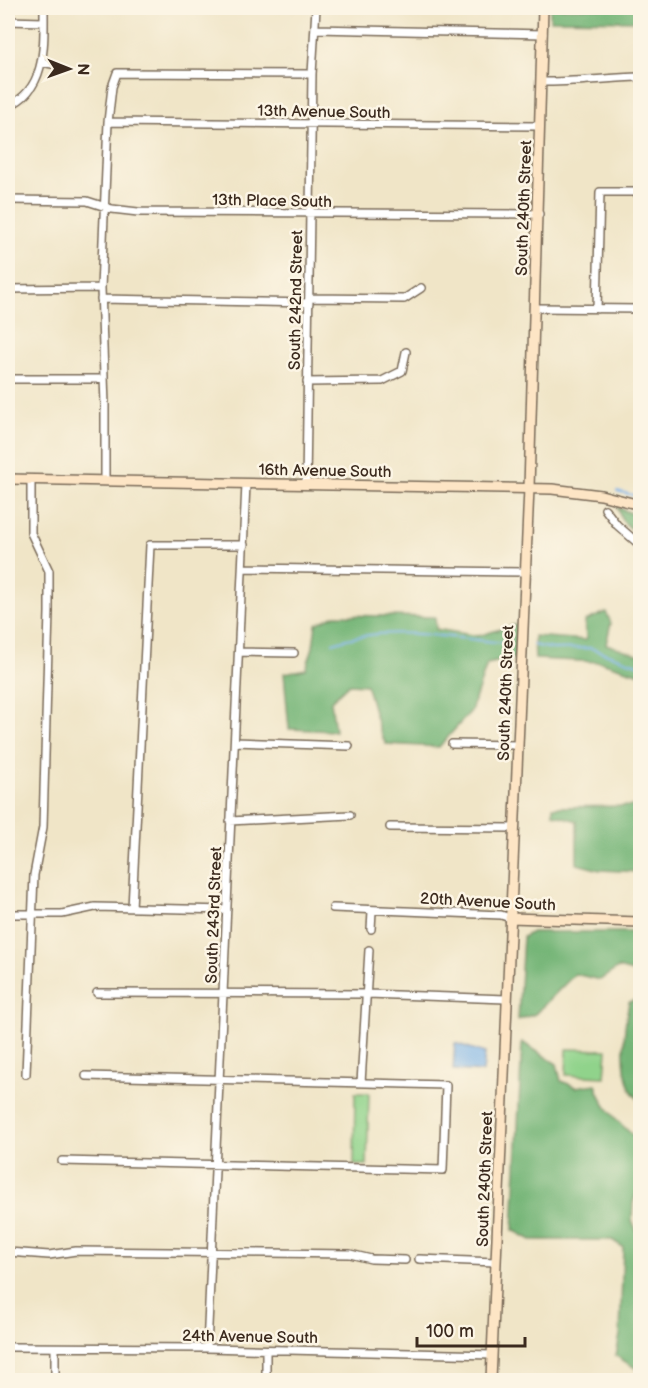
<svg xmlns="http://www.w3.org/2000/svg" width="648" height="1388" viewBox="0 0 648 1388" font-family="'Balsamiq Sans',sans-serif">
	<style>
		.green { fill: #90d38b; stroke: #667e54; stroke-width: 1.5 }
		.forest { fill: #74b577; stroke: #58704a; stroke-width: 1.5 }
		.water { fill: #79b2e9; stroke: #5a6e84; stroke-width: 1.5 }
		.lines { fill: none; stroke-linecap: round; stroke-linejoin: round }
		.stream { stroke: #79b2e9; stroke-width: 2 }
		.street-casing { stroke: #7a6b59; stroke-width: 10 }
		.secondary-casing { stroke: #7a6b59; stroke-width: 12 }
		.street { stroke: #fff; stroke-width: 7 }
		.secondary { stroke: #fde5c5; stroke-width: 9 }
		.labels { text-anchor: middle; stroke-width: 5; stroke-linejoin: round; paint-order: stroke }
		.street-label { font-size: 16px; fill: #3b2a1e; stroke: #fcf5e5 }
	</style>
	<rect width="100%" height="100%" fill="#fcf5e5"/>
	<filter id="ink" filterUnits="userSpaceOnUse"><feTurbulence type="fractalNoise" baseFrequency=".0167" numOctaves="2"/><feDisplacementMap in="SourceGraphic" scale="12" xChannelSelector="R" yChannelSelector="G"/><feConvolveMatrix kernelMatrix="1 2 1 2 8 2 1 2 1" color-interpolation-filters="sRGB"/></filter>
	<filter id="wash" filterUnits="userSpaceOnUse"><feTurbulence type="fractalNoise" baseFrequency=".008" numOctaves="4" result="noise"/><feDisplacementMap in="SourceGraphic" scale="24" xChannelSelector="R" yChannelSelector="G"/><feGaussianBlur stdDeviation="1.35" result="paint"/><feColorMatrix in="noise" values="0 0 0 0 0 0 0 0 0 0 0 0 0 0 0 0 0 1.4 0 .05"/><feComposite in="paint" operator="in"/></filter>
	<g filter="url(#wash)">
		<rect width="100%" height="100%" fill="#f0e5c7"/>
		<!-- green -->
		<path class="green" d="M567 1049 607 1050 605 1077 566 1075Z
			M355 1093H369L367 1165H354Z"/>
		<!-- forest -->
		<path class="forest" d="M550 8H640V21L550 20Z
			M617 507 640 517V538L622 520Z
			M606 612 611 623 606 644 640 655V674L601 662 535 659 534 636 586 640 585 621Z
			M335 615 435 617 436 629 478 636 517 624 516 658 487 664 471 711 439 747 386 744C375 726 374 705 366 685L349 684 331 701 335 731 289 729 284 673 306 669 313 647 316 624Z
			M640 801V872L600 870 577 864V821L553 814V807L636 806Z
			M532 932H640V974L618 968 600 980 575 974 535 1014 518 1020 523 937Z
			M640 998V1100C617 1086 624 1025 629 1002Z
			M522 1042 557 1064 561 1081 576 1087 596 1084C602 1107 618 1122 636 1138L640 1137V1183L633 1203 632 1220 640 1239V1371L616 1356 620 1335 623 1247 612 1240H531L513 1230Z"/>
		<!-- water -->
		<path class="water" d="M455 1043 485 1053 483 1072 453 1070Z"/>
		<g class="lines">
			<!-- stream -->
			<path class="stream" d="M617 491 640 497
				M333 643C391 623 449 639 509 643
				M533 645 553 649 590 648 640 665"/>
		</g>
	</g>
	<g filter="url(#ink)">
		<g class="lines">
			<defs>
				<path id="street" d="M8 21 44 22
					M316 29 543 34
					M42 62 52 64
					M542 82C575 82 607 78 640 77
					M8 106C47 90 44 44 44 8
					M108 122 540 126
					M8 200 87 201 112 209 138 212 539 214
					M8 289 101 288
					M309 298 404 299 421 288
					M101 299 309 303
					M535 308 640 309
					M597 309 600 192H640
					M8 379H104
					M307 382 382 381 402 371 406 352
					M105 481V405L101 288 108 122 112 87 117 73 312 74
					M306 485 312 74 316 8
					M605 509 617 525 640 545
					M243 568 525 572
					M239 652 294 653
					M235 742 349 746
					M452 744 517 745
					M230 821 350 815
					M390 827 514 828
					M132 908 150 545H244
					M333 908 501 915 510 918
					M8 914H62L95 907 227 910
					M371 929 372 911
					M97 993 368 994 506 999
					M26 1074 34 875 43 827 49 612V571L31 533V479
					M361 1083 369 950
					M62 1161 443 1170 446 1085 86 1076
					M8 1252 49 1255 76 1251 350 1254 371 1259 405 1260
					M419 1259 496 1262
					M8 1347 207 1348 492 1355
					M207 1348 246 484
					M55 1380V1348
					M266 1380V1350"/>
				<path id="secondary" d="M8 479 552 489 601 495 640 505
					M510 918 640 922
					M491 1380 529 488 543 8"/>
			</defs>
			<!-- street casing -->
			<use href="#street" class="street-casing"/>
			<!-- secondary casing -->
			<use href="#secondary" class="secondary-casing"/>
			<!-- street -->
			<use href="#street" class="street"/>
			<!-- secondary -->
			<use href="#secondary" class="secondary"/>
		</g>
	</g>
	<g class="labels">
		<!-- street labels -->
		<g class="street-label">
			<text transform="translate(324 111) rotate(1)" y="6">13th Avenue South</text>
			<text transform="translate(272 200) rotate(1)" y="6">13th Place South</text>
			<text transform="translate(523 208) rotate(-88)" y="6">South 240th Street</text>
			<text transform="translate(295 300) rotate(-89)" y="6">South 242nd Street</text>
			<text transform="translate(325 470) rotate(1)" y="6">16th Avenue South</text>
			<text transform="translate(505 693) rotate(-88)" y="6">South 240th Street</text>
			<text transform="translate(488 901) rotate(3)" y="6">20th Avenue South</text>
			<text transform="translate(213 915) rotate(-88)" y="6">South 243rd Street</text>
			<text transform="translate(484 1179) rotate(-88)" y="6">South 240th Street</text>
			<text transform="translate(250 1336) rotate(1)" y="6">24th Avenue South</text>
		</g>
	</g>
	<!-- margin -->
	<rect width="648" height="1388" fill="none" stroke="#fcf5e5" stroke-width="30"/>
	<!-- north arrow -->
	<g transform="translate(69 69) rotate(91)" stroke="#fcf5e5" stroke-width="4.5" paint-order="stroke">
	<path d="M0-4.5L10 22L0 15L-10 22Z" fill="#3b2a1e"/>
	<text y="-9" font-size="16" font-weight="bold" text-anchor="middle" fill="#3b2a1e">N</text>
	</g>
	<!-- scale -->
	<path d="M417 1337v9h108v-9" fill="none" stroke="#3b2a1e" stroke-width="3"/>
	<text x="426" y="1337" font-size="18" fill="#3b2a1e" stroke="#fcf5e5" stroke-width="4.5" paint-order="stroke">100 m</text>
</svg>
